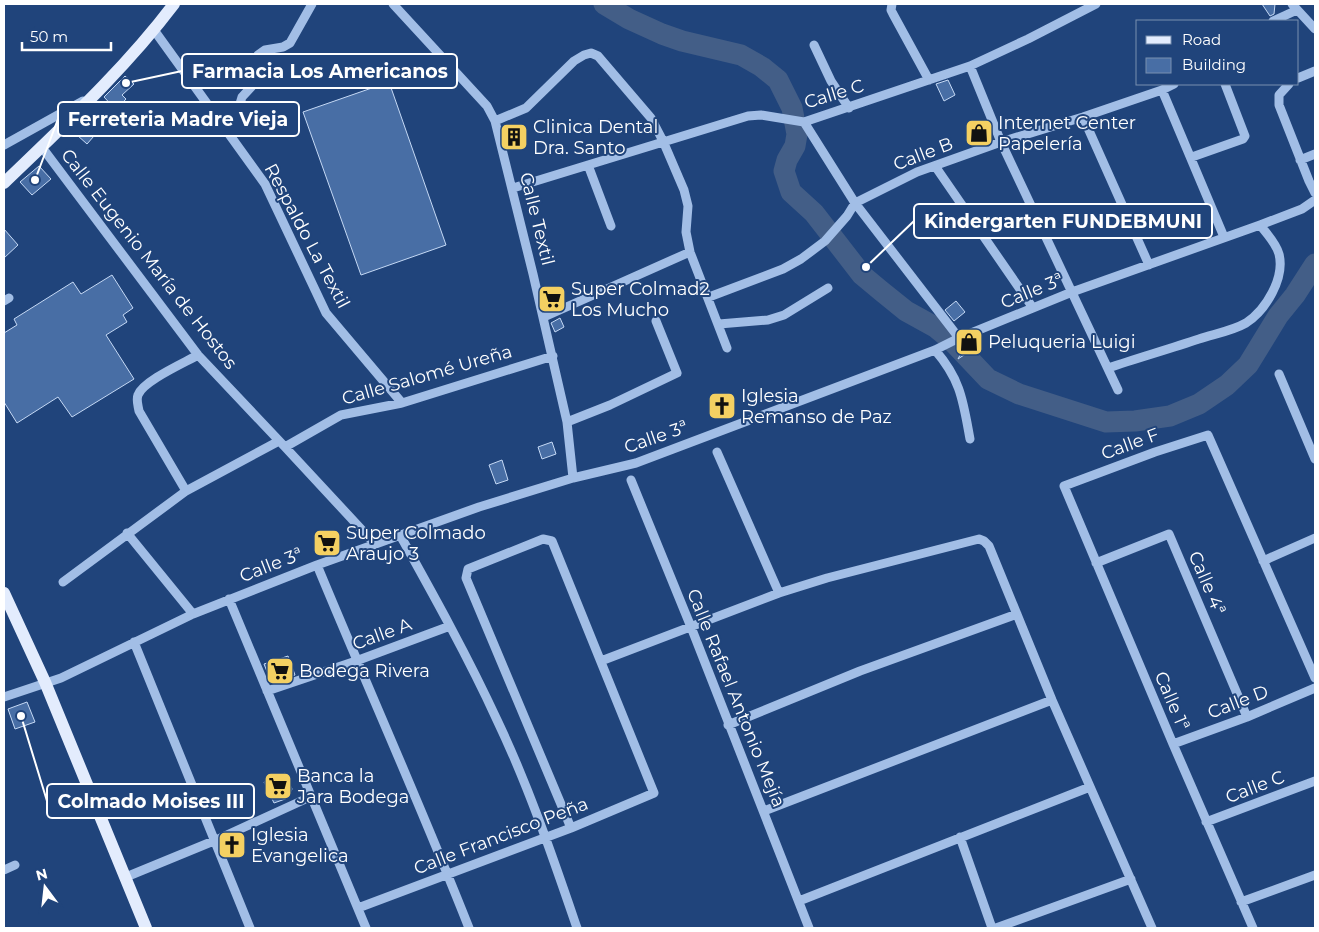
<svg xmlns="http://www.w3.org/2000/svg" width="1319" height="932" viewBox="0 0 1319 932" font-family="Montserrat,sans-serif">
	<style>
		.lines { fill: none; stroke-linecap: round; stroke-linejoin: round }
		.river { stroke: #435e87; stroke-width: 21 }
		.building { fill: #486ea5; stroke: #c5d9f5 }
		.minor { stroke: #a2bee6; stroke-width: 9 }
		.major { stroke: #e3ecfd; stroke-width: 12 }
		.labels { text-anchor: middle; stroke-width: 4; stroke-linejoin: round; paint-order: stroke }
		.street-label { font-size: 18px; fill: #fff; stroke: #20447b }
		.poi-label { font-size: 18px; fill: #fff; stroke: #20447b; text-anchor: start }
		.leader { fill: none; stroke: #fff; stroke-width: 2 }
		.callout-dot { fill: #fff; stroke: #20447b; stroke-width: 2 }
		.callout { fill: #20447b; stroke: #fff; stroke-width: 2 }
		.callout-label { font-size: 19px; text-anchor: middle; font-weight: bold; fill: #fff }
	</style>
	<rect width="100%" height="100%" fill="#20447b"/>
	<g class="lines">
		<!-- river -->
		<path class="river" d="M604 4 629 19 662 34 682 41 741 55 762 67 778 80 792 108 797 134 795 146 787 160 784 171 791 192 814 213 862 275 880 290 906 311 935 327 952 341 988 379 1019 394 1106 422 1135 421 1170 416 1199 404 1227 385 1248 365 1278 316 1295 295 1315 264"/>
	</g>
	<!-- building -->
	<path class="building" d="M1262 4H1275L1274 14 1270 16Z
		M125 76 134 84 122 95 126 99 116 110 104 97Z
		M948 80 955 95 944 101 936 84Z
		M389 82 446 245 361 275 303 112Z
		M85 127 94 136 87 144 77 135Z
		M39 166 51 179 32 195 20 182Z
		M4 229 18 245 4 258Z
		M112 275 133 308 123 315 127 322 106 335 134 379 72 417 58 397 17 423 4 402V333L17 325 14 319 73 282 81 294Z
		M556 292 559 302 549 306 546 295Z
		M956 301 965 312 954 321 945 310Z
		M560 318 564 327 555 332 551 323Z
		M971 340 976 347 958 359 967 342Z
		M725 394 732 413 719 418 712 399Z
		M552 442 556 454 542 459 538 447Z
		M502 460 508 480 496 484 489 465Z
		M331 534 336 548 323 553 318 538Z
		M288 656 295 675 274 682 270 679 264 664Z
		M27 702 35 722 15 729 8 709Z
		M285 773 292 789 288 798 274 803 264 782Z
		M235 838 240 848 229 853 225 843Z"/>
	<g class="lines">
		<!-- minor -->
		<path class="minor" d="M393 4 487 106 495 121 533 274 567 422 573 478
			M892 4 891 10 893 14 929 80
			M1292 4 1315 29
			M1273 21 1297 10
			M154 30 265 184 326 313 402 403
			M814 45 831 81 849 108
			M970 66 1001 142 1118 390
			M1298 78 1315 71
			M1289 84 1279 95V105L1309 181 1315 193
			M1162 90 1224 237
			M1083 117 1149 265
			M495 121 526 108 574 61 584 55 591 53 598 56 651 118 663 141 684 190 688 206 686 232 690 252 727 348
			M804 122 855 203 959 338
			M223 126 239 107 242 97 253 85 255 80 254 70 258 55 265 50 283 47 290 43 312 4
			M4 145 83 101
			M41 146 198 355 285 447 375 544
			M1192 157 1243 139 1245 136 1225 84
			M1300 160 1315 154
			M588 165 611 226
			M935 166 1033 308
			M513 188 748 116 761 115 804 122 970 66 1028 39 1096 4
			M709 297 783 269 801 259 825 241 847 216 855 203 917 172 1001 142 1083 117 1162 90 1174 84
			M4 301 9 298
			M544 317 690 252
			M719 324 768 320 784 315 828 288
			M935 350C961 380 963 401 970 439
			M1108 368C1138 358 1169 349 1199 339 1214 334 1232 331 1246 323 1266 310 1285 278 1279 254 1276 243 1267 234 1260 225
			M1279 374 1315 459
			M567 422 610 405 677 373 656 321
			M285 447 341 415 402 403 553 356
			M717 452 779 593
			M631 480 691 627 809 928
			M186 491 139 411C138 405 136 400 138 395 143 381 184 363 198 355
			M127 533 193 614
			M400 535C434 596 468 657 497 720 529 787 553 858 577 928
			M1263 561 1315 538
			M1096 563 1169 534 1247 717
			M317 565C367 686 421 806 469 928
			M63 582 186 491 279 441
			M229 599 366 928
			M134 642 250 928
			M601 661 779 593 827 578 979 539 984 541 989 546 1052 700 1152 928
			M267 691 356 661 450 626
			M4 697 61 678 193 614 317 565 479 507 573 478 636 463 935 350 959 338 1072 292 1260 225 1302 209 1315 200
			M728 725 860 671 1017 614
			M1173 744 1247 717 1315 688
			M764 811 1052 700
			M1206 822 1315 781
			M960 837 992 928
			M4 870 15 865
			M126 877 216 840 310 797
			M799 901 1090 787
			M1241 902 1315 875
			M358 908 571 828 654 793 552 541 543 539 468 569 466 578 571 828
			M996 928 1131 879
			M1253 928 1173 744 1064 486 1155 452 1208 435 1315 678"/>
		<!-- major -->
		<path class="major" d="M4 183C63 126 124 70 174 4
			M4 593 45 682 146 928"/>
	</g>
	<!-- icons -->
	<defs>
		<symbol id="shop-square" viewBox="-11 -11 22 22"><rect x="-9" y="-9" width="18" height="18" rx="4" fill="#f4d062" stroke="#20447b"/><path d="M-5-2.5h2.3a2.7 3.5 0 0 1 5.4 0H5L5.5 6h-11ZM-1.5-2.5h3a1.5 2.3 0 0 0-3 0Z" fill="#111"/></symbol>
		<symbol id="building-square" viewBox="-11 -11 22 22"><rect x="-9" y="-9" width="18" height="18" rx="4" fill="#f4d062" stroke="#20447b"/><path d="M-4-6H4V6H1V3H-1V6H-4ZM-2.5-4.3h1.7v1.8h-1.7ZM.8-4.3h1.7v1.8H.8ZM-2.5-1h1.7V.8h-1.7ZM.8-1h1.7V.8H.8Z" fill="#111"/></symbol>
		<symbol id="supermarket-square" viewBox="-11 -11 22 22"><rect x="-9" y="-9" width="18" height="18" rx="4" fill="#f4d062" stroke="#20447b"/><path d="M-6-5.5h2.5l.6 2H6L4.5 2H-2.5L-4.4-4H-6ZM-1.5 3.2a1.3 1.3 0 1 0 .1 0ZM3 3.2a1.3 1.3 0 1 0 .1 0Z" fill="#111"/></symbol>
		<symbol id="church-square" viewBox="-11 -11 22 22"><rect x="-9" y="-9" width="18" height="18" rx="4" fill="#f4d062" stroke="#20447b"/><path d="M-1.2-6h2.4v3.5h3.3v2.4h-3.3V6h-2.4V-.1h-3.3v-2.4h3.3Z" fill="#111"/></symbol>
	</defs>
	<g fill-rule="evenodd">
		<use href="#shop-square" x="963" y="117" width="32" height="32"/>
		<use href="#building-square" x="498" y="121" width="32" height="32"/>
		<use href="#supermarket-square" x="536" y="283" width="32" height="32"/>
		<use href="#shop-square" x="953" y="326" width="32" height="32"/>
		<use href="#church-square" x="706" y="390" width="32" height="32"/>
		<use href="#supermarket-square" x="311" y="527" width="32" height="32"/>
		<use href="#supermarket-square" x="264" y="655" width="32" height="32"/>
		<use href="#supermarket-square" x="262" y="770" width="32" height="32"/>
		<use href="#church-square" x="216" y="829" width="32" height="32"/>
	</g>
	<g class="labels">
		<!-- street labels -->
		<g class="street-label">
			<text transform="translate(834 94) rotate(-17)" y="6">Calle C</text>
			<text transform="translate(923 154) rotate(-21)" y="6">Calle B</text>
			<text transform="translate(537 219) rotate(76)" y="6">Calle Textil</text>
			<text transform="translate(307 236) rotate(62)" y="6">Respaldo La Textil</text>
			<text transform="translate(149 259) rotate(52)" y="6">Calle Eugenio María de Hostos</text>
			<text transform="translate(1032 291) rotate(-22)" y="6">Calle 3ª</text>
			<text transform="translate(427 375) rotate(-16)" y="6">Calle Salomé Ureña</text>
			<text transform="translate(656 437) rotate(-19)" y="6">Calle 3ª</text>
			<text transform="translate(1130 444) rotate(-20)" y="6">Calle F</text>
			<text transform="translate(271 565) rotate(-21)" y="6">Calle 3ª</text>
			<text transform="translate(1207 583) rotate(67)" y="6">Calle 4ª</text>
			<text transform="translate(382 634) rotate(-20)" y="6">Calle A</text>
			<text transform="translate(736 698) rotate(68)" y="6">Calle Rafael Antonio Mejía</text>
			<text transform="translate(1172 701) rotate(67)" y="6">Calle 1ª</text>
			<text transform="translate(1238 702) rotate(-21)" y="6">Calle D</text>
			<text transform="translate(1255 787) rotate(-21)" y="6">Calle C</text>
			<text transform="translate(501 836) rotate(-21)" y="6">Calle Francisco Peña</text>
		</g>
		<!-- poi labels -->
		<g class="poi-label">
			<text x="998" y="129">Internet Center<tspan x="998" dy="21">Papelería</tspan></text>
			<text x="533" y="133">Clinica Dental<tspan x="533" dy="21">Dra. Santo</tspan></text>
			<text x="571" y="295">Super Colmad2<tspan x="571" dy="21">Los Mucho</tspan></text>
			<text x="988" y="348">Peluqueria Luigi</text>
			<text x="741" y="402">Iglesia<tspan x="741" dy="21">Remanso de Paz</tspan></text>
			<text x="346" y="539">Super Colmado<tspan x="346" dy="21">Araujo 3</tspan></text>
			<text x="299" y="677">Bodega Rivera</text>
			<text x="297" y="782">Banca la<tspan x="297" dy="21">Jara Bodega</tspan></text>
			<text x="251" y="841">Iglesia<tspan x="251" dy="21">Evangelica</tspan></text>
		</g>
	</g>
	<!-- callouts -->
	<path class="leader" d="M126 83L182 71M35 180L58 119M866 267L914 221M21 716L47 801"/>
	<g class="callout-dot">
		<circle cx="126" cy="83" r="5"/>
		<circle cx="35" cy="180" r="5"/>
		<circle cx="866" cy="267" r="5"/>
		<circle cx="21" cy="716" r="5"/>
	</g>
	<g class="callout">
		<rect x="182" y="54" width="275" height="34" rx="5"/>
		<rect x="58" y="102" width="241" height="34" rx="5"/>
		<rect x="914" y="204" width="298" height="34" rx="5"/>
		<rect x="47" y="784" width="207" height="34" rx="5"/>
	</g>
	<g class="callout-label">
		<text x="320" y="78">Farmacia Los Americanos</text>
		<text x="178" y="126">Ferreteria Madre Vieja</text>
		<text x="1063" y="228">Kindergarten FUNDEBMUNI</text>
		<text x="151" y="808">Colmado Moises III</text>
	</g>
	<!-- border -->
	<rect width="1319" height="932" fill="none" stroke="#ffffff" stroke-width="10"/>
	<!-- legend -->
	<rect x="1136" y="20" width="162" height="65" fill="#20447b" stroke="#798fb0"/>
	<rect x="1146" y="36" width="25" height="8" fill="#e3ecfd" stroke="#798fb0"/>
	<text x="1182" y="45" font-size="15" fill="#ffffff">Road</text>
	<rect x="1146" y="58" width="25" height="15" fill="#486ea5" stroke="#798fb0"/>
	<text x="1182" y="70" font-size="15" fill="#ffffff">Building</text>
	<!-- north arrow -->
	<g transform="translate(45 887) rotate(345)" stroke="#20447b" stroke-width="4" paint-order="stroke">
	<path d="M0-4L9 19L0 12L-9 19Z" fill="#ffffff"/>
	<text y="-8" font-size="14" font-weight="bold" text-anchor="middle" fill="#ffffff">N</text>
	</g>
	<!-- scale -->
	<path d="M22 42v8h89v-8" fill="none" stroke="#ffffff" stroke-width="2.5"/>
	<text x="30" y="42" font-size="15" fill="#ffffff" stroke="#20447b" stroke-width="4" paint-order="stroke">50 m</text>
</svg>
